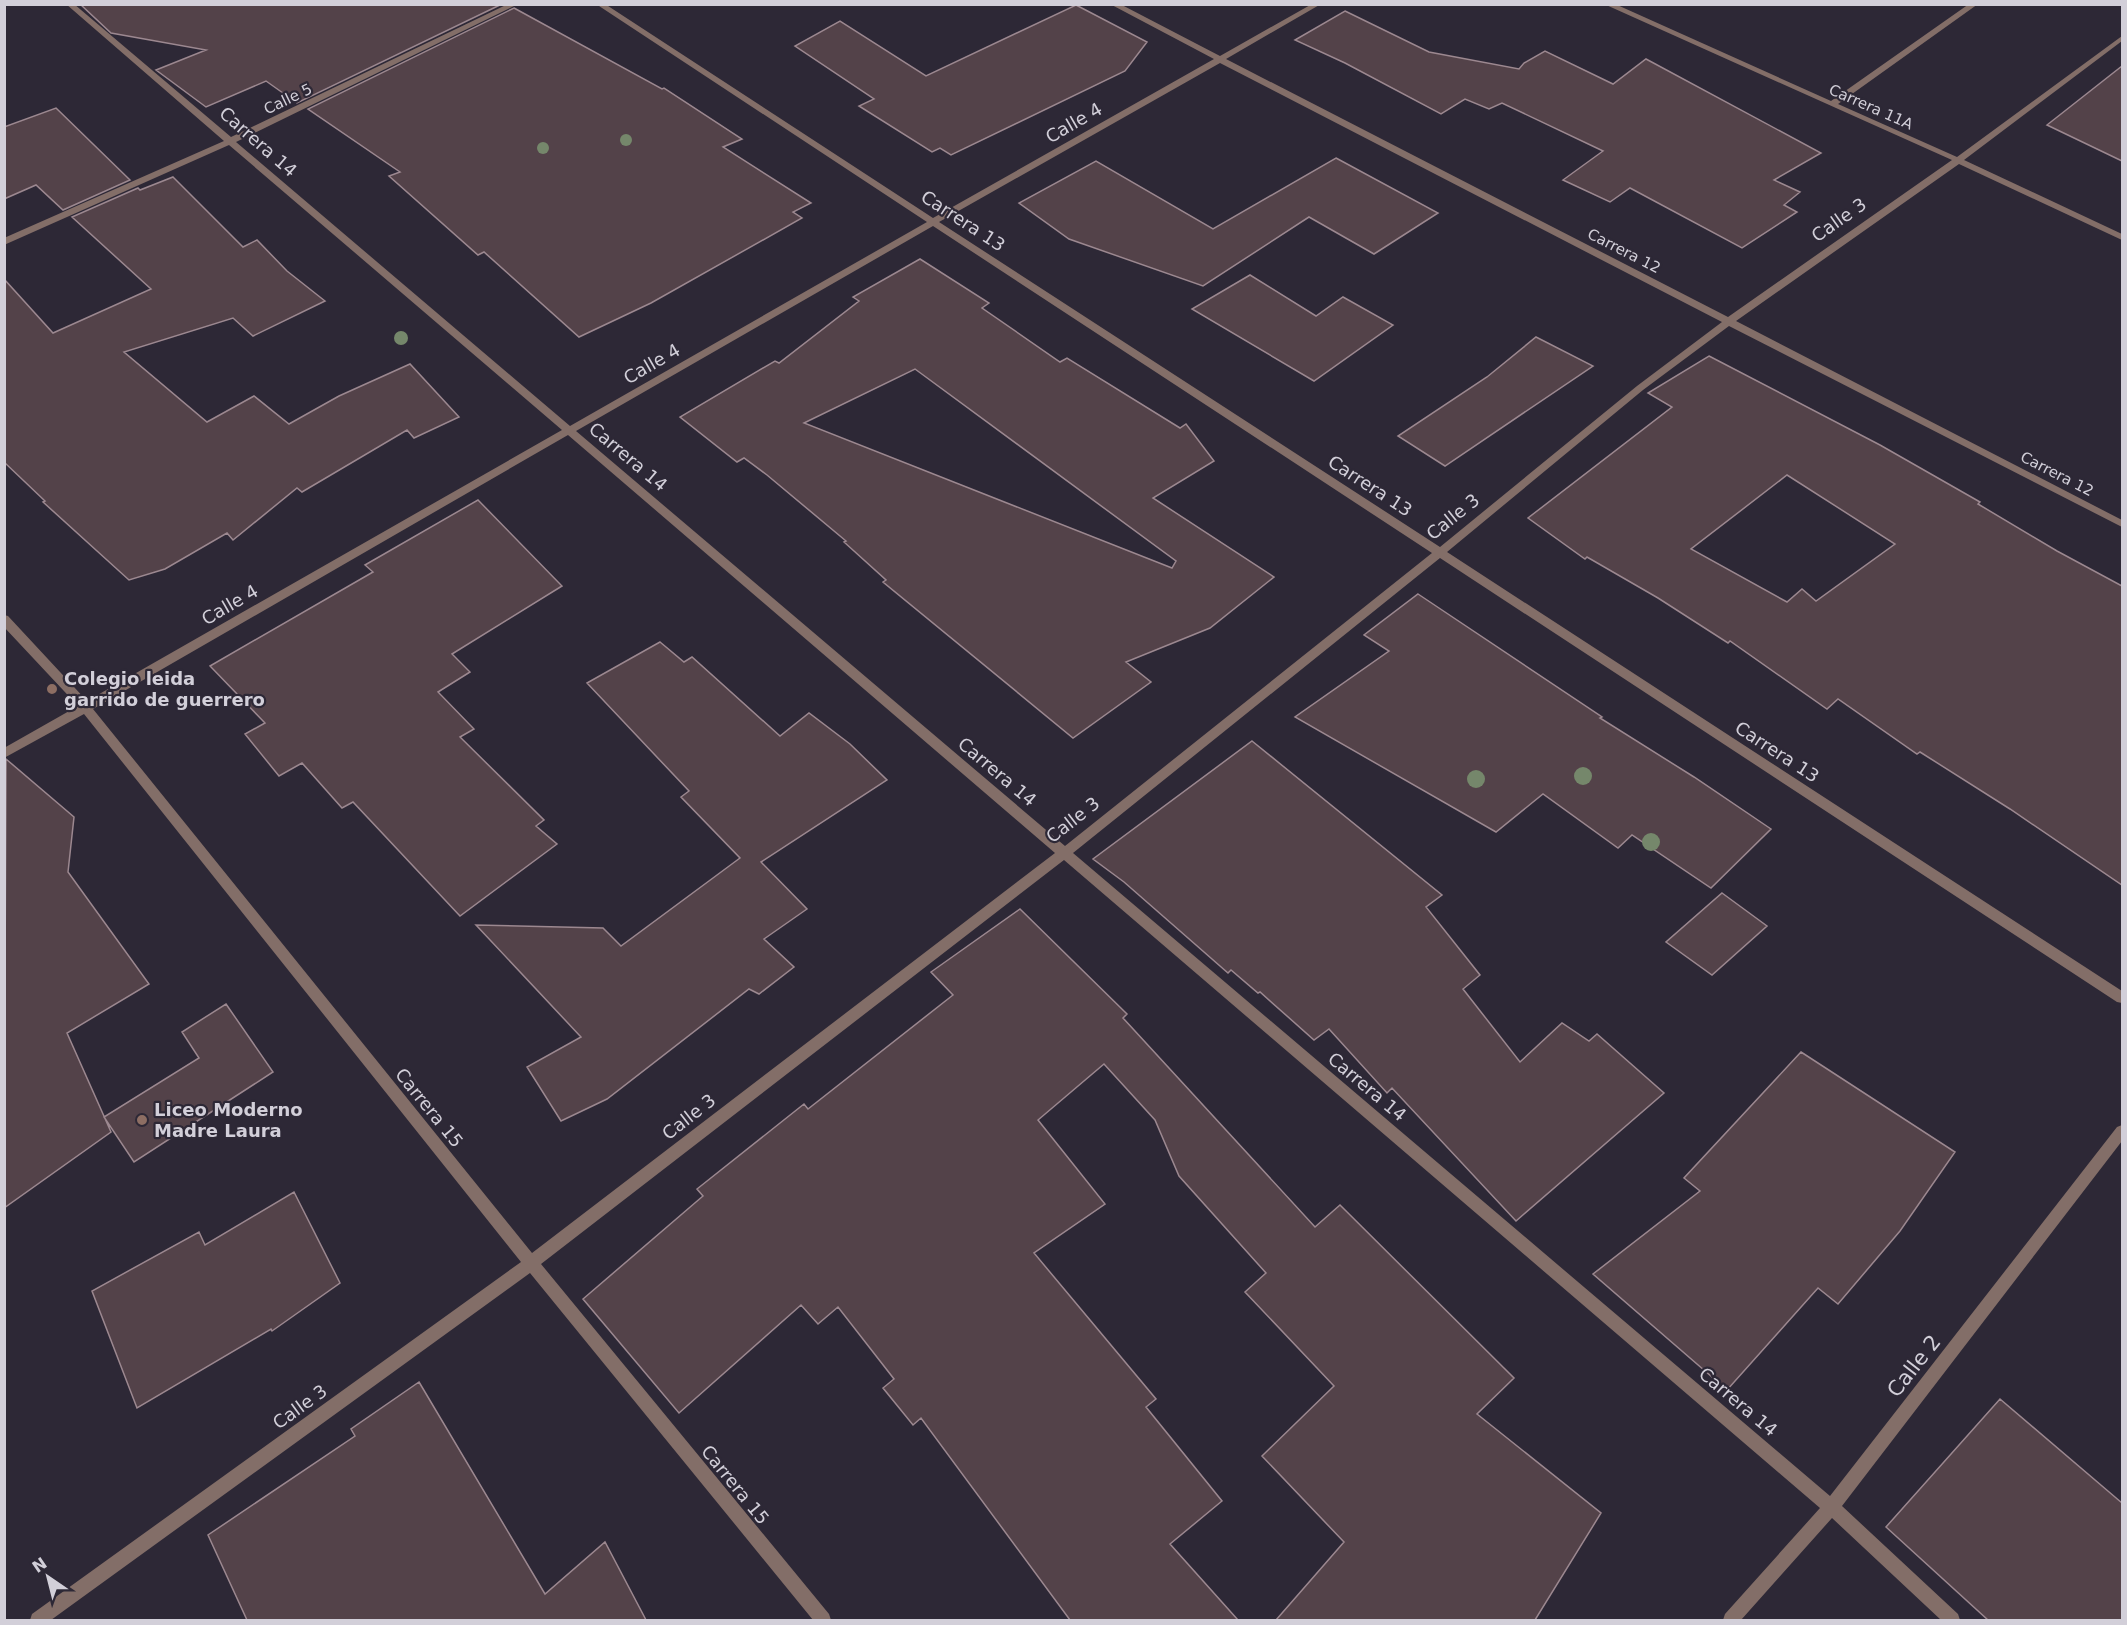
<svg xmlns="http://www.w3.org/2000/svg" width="2127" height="1625" viewBox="0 0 2127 1625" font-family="'DejaVu Sans',sans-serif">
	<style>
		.building { fill: #534249; stroke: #9c8890; stroke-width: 1.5; fill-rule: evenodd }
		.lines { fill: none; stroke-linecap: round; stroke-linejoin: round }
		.minor { fill: #836e68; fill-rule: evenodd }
		.tree { fill: #75876b }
		.education-dot { fill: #8d6e63; stroke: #2d2836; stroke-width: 2 }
		.labels { text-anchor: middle; stroke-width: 4.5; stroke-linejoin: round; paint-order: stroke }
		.far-street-label { font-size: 15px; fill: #d2cfd9; stroke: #2d2836 }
		.street-label { font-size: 18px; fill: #d2cfd9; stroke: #2d2836 }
		.poi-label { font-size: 18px; font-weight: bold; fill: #d2cfd9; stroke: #2d2836; text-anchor: start }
		.near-street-label { font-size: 21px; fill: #d2cfd9; stroke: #2d2836 }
	</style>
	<rect width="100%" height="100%" fill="#2d2836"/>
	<!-- building -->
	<path class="building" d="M80 4H502L297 103 266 81 206 107 156 70 206 50 111 33Z
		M1076 5 1147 42 1125 71 951 155 940 148 932 152 859 106 874 99 795 46 840 21 926 76Z
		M514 8 662 89 664 88 742 139 723 147 811 203 793 212 802 218 651 303 579 337 484 252 478 255 389 176 400 172 308 109Z
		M1345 11 1429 52 1519 69 1524 63 1545 51 1613 84 1646 59 1821 153 1774 180 1800 192 1784 205 1797 212 1742 248 1630 188 1610 202 1563 180 1603 151 1502 103 1489 109 1465 99 1441 114 1345 63 1295 40Z
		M2122 66V161L2047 125Z
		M56 108 130 180 63 210 36 185 4 199V127Z
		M1336 158 1438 213 1374 254 1309 217 1203 286 1069 239 1019 203 1096 161 1213 229Z
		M173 177 243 247 257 240 287 271 325 301 253 336 233 318 124 352 207 422 254 396 289 424 339 396 410 364 459 417 414 438 407 430 302 492 297 488 233 540 227 533 165 569 129 580 43 502 45 501 4 462V279L53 333 151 289 72 217 138 188 140 190Z
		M920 259 989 303 982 308 1060 362 1067 358 1180 428 1186 424 1214 461 1153 498 1274 577 1210 628 1126 662 1151 682 1073 738 883 582 886 580 844 542 846 541 767 475 744 458 737 462 680 417 775 361 779 363 859 301 853 297ZM915 369 1176 561 1172 568 804 423Z
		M1250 275 1316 316 1343 297 1393 325 1314 381 1192 309Z
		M1536 337 1593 366 1445 466 1398 436 1487 377Z
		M1709 356 1880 445 1980 502 1978 504 2057 551 2122 586V885L2010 809 1920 752 1917 754 1838 699 1827 709 1730 641 1728 643 1658 598 1587 557 1585 559 1528 518 1672 407 1648 393ZM1787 475 1895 544 1816 601 1802 589 1787 602 1691 549Z
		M478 500 562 586 452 654 470 672 438 692 474 729 460 737 544 820 536 826 557 844 460 916 353 802 342 808 302 763 279 776 245 734 265 723 210 666 373 572 365 565Z
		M1418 594 1602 717 1600 718 1694 777 1771 829 1711 888 1632 835 1618 848 1543 794 1496 832 1295 717 1389 651 1364 635Z
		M660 642 684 662 692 657 780 736 809 713 850 744 887 780 761 862 807 909 764 939 794 967 759 994 749 989 607 1099 561 1121 527 1067 581 1037 476 925 603 928 621 946 740 858 681 797 689 791 587 683Z
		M1252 741 1442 895 1426 907 1480 975 1463 989 1520 1062 1562 1023 1589 1041 1597 1034 1664 1093 1516 1221 1392 1088 1387 1093 1329 1029 1314 1040 1260 992 1258 993 1231 970 1228 973 1124 882 1093 859Z
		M6 759 74 817 68 872 149 984 67 1033 111 1132 4 1208Z
		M1722 893 1767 926 1712 975 1666 942Z
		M1020 909 1127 1014 1123 1018 1315 1227 1340 1205 1514 1378 1477 1414 1601 1513 1535 1620H1276L1344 1542 1262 1456 1334 1386 1245 1292 1266 1273 1179 1176 1155 1120 1104 1064 1038 1120 1105 1204 1034 1253 1156 1399 1146 1407 1222 1501 1170 1544 1238 1620H1070L921 1418 913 1425 883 1388 894 1379 838 1307 818 1324 801 1305 679 1413 583 1299 703 1196 697 1189 804 1104 808 1109 953 995 931 972Z
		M226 1004 273 1072 134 1162 104 1117 199 1058 182 1032Z
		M1801 1052 1955 1152 1900 1231 1838 1304 1818 1288 1727 1390 1593 1274 1700 1191 1684 1178Z
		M294 1192 340 1283 272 1331 271 1329 137 1408 92 1291 199 1232 205 1245Z
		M419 1382 545 1594 605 1542 646 1620H247L208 1535 355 1436 351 1429Z
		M2000 1399 2122 1503V1620H1988L1886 1527Z"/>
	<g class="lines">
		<!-- minor -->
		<path class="minor" d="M66 4H74L231 137 508 4H518L236 142 570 426 927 222 596 4H605L933 218 1214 59 1110 4H1120L1220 56 1312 4H1321L1226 59 1728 317 1952 160 1604 4H1615L1831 101 1969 4H1978L1838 104 1957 157 2122 36V41L1964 160 2122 234V240L1959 164 1736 321 2122 520V527L1729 326 1643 390 1447 552 2122 991V1003L2117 1002 1440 558 1073 853 1830 1496 2117 1127 2122 1125V1141L1842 1506 1958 1614 1960 1620H1941L1832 1518 1741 1620H1723L1725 1614 1820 1508 1064 860 541 1264 829 1614 831 1620H813L530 1273 51 1620H30L32 1614 521 1262 84 714 4 758V748L78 706 4 627V615L8 616 87 701 562 430 229 145 4 245V238L224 141ZM1220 63 1722 322 1637 386 1440 547 939 222ZM933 226 1432 553 1065 846 576 431ZM568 435 1055 853 532 1253 93 709Z"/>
	</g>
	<!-- trees -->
	<g class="tree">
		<circle cx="626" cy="140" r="6"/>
		<circle cx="543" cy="148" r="6"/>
		<circle cx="401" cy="338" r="7"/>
		<circle cx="1583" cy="776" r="9"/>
		<circle cx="1476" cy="779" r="9"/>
		<circle cx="1651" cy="842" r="9"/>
	</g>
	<!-- markers -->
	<g class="education-dot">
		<circle cx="52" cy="689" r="6"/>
		<circle cx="142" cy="1120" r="6"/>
	</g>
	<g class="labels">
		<!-- far-street labels -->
		<g class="far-street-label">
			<text transform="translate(288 99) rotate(-26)" y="5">Calle 5</text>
			<text transform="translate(1871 107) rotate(24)" y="5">Carrera 11A</text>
			<text transform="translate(1624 251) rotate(27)" y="5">Carrera 12</text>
			<text transform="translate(2057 474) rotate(27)" y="5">Carrera 12</text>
		</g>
		<!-- street labels -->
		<g class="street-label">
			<text transform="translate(1074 123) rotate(-30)" y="6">Calle 4</text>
			<text transform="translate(258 142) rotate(41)" y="6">Carrera 14</text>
			<text transform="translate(1839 220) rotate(-35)" y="6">Calle 3</text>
			<text transform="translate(963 221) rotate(33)" y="6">Carrera 13</text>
			<text transform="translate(652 364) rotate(-30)" y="6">Calle 4</text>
			<text transform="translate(628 457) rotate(40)" y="6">Carrera 14</text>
			<text transform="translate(1370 486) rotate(33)" y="6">Carrera 13</text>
			<text transform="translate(1453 517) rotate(-39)" y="6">Calle 3</text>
			<text transform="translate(230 605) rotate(-30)" y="6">Calle 4</text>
			<text transform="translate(1777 752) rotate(33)" y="6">Carrera 13</text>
			<text transform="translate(997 772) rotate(40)" y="6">Carrera 14</text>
			<text transform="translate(1073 820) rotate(-38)" y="6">Calle 3</text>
			<text transform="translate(1367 1087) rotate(40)" y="6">Carrera 14</text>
			<text transform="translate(429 1108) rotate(51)" y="6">Carrera 15</text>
			<text transform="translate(689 1117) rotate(-38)" y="6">Calle 3</text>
			<text transform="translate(1738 1402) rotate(40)" y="6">Carrera 14</text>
			<text transform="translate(300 1407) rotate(-36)" y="6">Calle 3</text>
			<text transform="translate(735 1485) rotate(51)" y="6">Carrera 15</text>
		</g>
		<!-- poi labels -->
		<g class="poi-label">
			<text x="64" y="685">Colegio leida<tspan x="64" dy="21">garrido de guerrero</tspan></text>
			<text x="154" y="1116">Liceo Moderno<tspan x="154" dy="21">Madre Laura</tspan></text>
		</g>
		<!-- near-street labels -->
		<g class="near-street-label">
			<text transform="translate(1914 1366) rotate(-52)" y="7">Calle 2</text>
		</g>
	</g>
	<!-- border -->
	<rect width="2127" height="1625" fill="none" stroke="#d2cfd9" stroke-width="12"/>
	<!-- north arrow -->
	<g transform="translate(48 1577) rotate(325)" stroke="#2d2836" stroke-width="4.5" paint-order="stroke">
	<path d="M0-4.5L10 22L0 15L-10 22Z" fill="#d2cfd9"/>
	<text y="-9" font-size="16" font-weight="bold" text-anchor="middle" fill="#d2cfd9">N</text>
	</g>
</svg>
